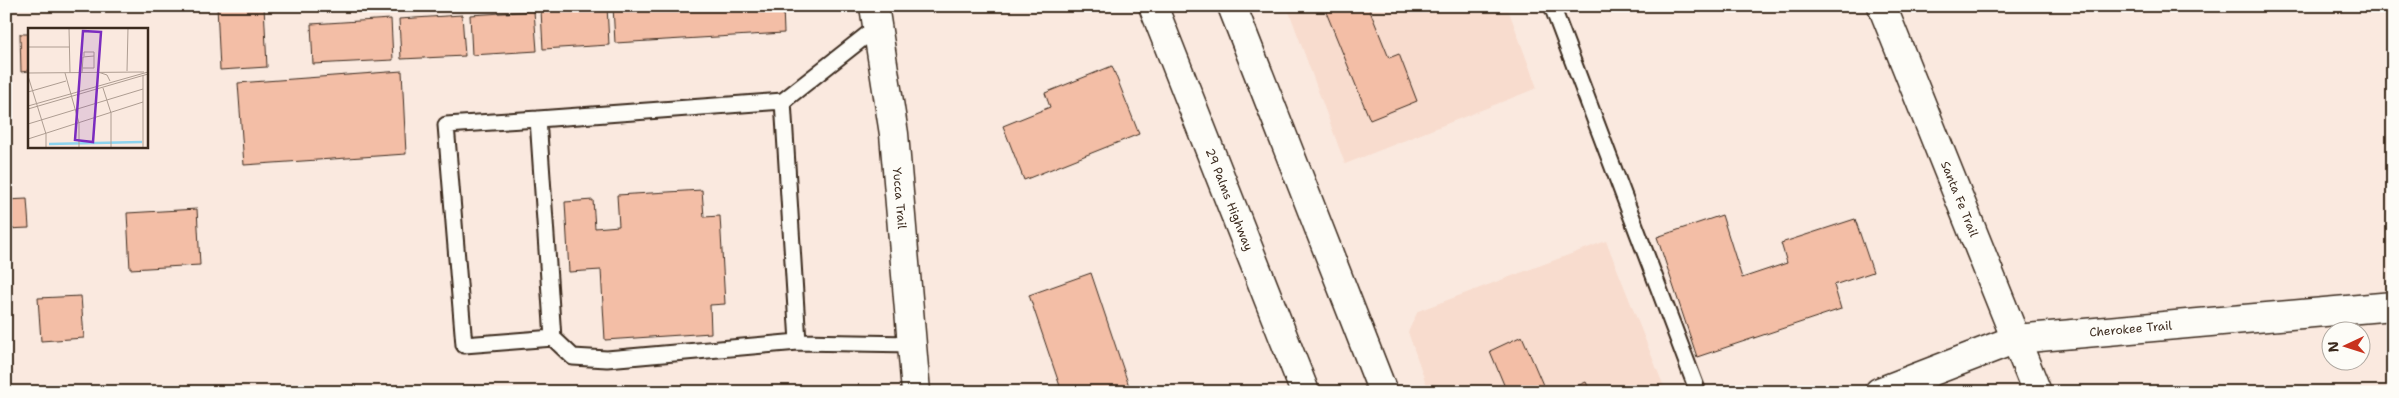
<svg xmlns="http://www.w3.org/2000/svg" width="2399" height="398" viewBox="0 0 2399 398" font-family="'Shantell Sans',sans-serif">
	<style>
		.built { fill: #f8dcce }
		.building { fill: #f3bea6; stroke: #3b2a1e }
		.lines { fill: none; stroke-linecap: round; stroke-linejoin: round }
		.service-casing { stroke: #3b2a1e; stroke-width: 19 }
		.minor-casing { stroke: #3b2a1e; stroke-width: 31 }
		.tertiary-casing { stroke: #3b2a1e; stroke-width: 31 }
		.primary-casing { stroke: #3b2a1e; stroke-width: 31 }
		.service { stroke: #fdfcf7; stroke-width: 15 }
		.minor { stroke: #fdfcf7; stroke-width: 28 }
		.tertiary { stroke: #fdfcf7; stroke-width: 28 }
		.primary { stroke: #fdfcf7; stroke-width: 28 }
		.labels { text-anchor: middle; stroke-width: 4; stroke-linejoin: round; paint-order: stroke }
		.street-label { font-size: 12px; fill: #3b2a1e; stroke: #fdfcf7 }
		.inset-river { fill: none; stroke: #8ed4ef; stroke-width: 2.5 }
		.inset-road { fill: none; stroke: #ae9d92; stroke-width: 1 }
		.view { fill: #7b2cbf; fill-opacity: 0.15; stroke: #7b2cbf; stroke-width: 2.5 }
		.inset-edge { fill: none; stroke: #3b2a1e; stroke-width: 2.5 }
	</style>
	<rect width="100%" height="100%" fill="#fae9df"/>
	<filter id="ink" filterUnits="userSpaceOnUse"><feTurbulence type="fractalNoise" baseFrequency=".02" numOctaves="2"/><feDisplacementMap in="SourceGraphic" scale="10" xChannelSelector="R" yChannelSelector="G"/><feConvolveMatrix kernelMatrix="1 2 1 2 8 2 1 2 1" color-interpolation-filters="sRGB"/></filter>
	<g filter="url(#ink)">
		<!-- built -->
		<path class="built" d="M1287 6H1507L1537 88 1345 164Z
			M1606 241 1666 392H1429L1408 332 1418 311Z"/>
		<!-- building -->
		<path class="building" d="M217 6H264L267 67 220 70Z
			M607 6 609 45 543 49 541 10Z
			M613 6H783L784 33 615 43Z
			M1340 6H1368L1389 58 1399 54 1417 101 1370 120 1326 12Z
			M534 11 537 51 472 55 470 15Z
			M462 15 465 56 401 59 399 19Z
			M391 19 393 60 313 64 311 24Z
			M20 34H29V71L21 72Z
			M1112 66 1139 134 1024 180 1003 126 1050 107 1045 93Z
			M402 71 406 154 244 165 238 83Z
			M702 190 704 217 720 216 725 304 710 305 711 333 605 340 601 270 569 272 565 202 593 200 595 228 619 226 617 195Z
			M27 199 29 228 6 229V200Z
			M197 209 200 265 130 269 127 213Z
			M1722 215 1742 278 1787 263 1781 243 1855 219 1873 272 1834 285 1841 309 1697 357 1657 237Z
			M1091 273 1131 392H1062L1029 295Z
			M81 296 84 338 41 341 38 298Z
			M1522 336 1546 392H1507L1490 351Z
			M1586 382 1591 392H1564Z"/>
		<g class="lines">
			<defs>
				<path id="service" d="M1552 6 1698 392
					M783 101 877 27
					M538 119 446 125 464 345 553 338
					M798 342 783 101 538 119 553 338 573 357 607 359 798 342 912 344"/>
				<g id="minor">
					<path id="s1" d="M874 6 894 134 916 392"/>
					<path id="s2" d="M1879 392 2016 339 2393 306"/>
				</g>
				<g id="tertiary">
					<path id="s3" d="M1882 6 2037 392"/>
				</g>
				<g id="primary">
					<path id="s4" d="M1153 6 1305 392"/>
					<path d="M1232 6 1383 392"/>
					<path d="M874 7V6"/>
				</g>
			</defs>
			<!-- service casing -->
			<use href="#service" class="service-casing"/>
			<!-- minor casing -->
			<use href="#minor" class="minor-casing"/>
			<!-- tertiary casing -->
			<use href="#tertiary" class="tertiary-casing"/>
			<!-- primary casing -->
			<use href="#primary" class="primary-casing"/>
			<!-- service -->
			<use href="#service" class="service"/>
			<!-- minor -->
			<use href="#minor" class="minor"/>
			<!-- tertiary -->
			<use href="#tertiary" class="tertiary"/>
			<!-- primary -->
			<use href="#primary" class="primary"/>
		</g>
	</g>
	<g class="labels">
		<!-- street labels -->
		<g class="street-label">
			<text dy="4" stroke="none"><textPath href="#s1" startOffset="194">Yucca Trail</textPath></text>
			<text dy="4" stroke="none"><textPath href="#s4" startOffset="208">29 Palms Highway</textPath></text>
			<text dy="4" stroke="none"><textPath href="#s3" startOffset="208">Santa Fe Trail</textPath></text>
			<text dy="4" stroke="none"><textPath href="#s2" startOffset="262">Cherokee Trail</textPath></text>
		</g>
	</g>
	<!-- overview -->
	<g transform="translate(28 28)">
		<rect width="120" height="120" fill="#fae9df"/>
		<path class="inset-river" d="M21 116 114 114"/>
		<path class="inset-road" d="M41 0 42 45M0 19H42M56 28V24H66V28M99 43 100 0M70 44 79 47 82 53M0 45 116 44M37 45 51 95V120M54 45 55 29 66 28V40H55M115 47V120M0 48 18 106V120M75 60 83 85V120M0 64 38 53M0 78 120 44M0 81 120 46M0 96 115 61M0 111 115 74"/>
		<path class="view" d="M55 3 73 4 65 114 47 112Z"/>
		<rect width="120" height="120" class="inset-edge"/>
	</g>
	<!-- margin -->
	<rect width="2399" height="398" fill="none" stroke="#fdfcf7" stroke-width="25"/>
	<rect x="12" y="12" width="2374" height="373" fill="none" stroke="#3b2a1e" stroke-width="2" filter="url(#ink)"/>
	<!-- north arrow -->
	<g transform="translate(2346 346) rotate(266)"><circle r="24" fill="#fdfcf7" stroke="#afa8a0"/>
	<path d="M0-4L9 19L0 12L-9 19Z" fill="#c8321e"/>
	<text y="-8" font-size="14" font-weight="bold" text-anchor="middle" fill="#3b2a1e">N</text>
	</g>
</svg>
